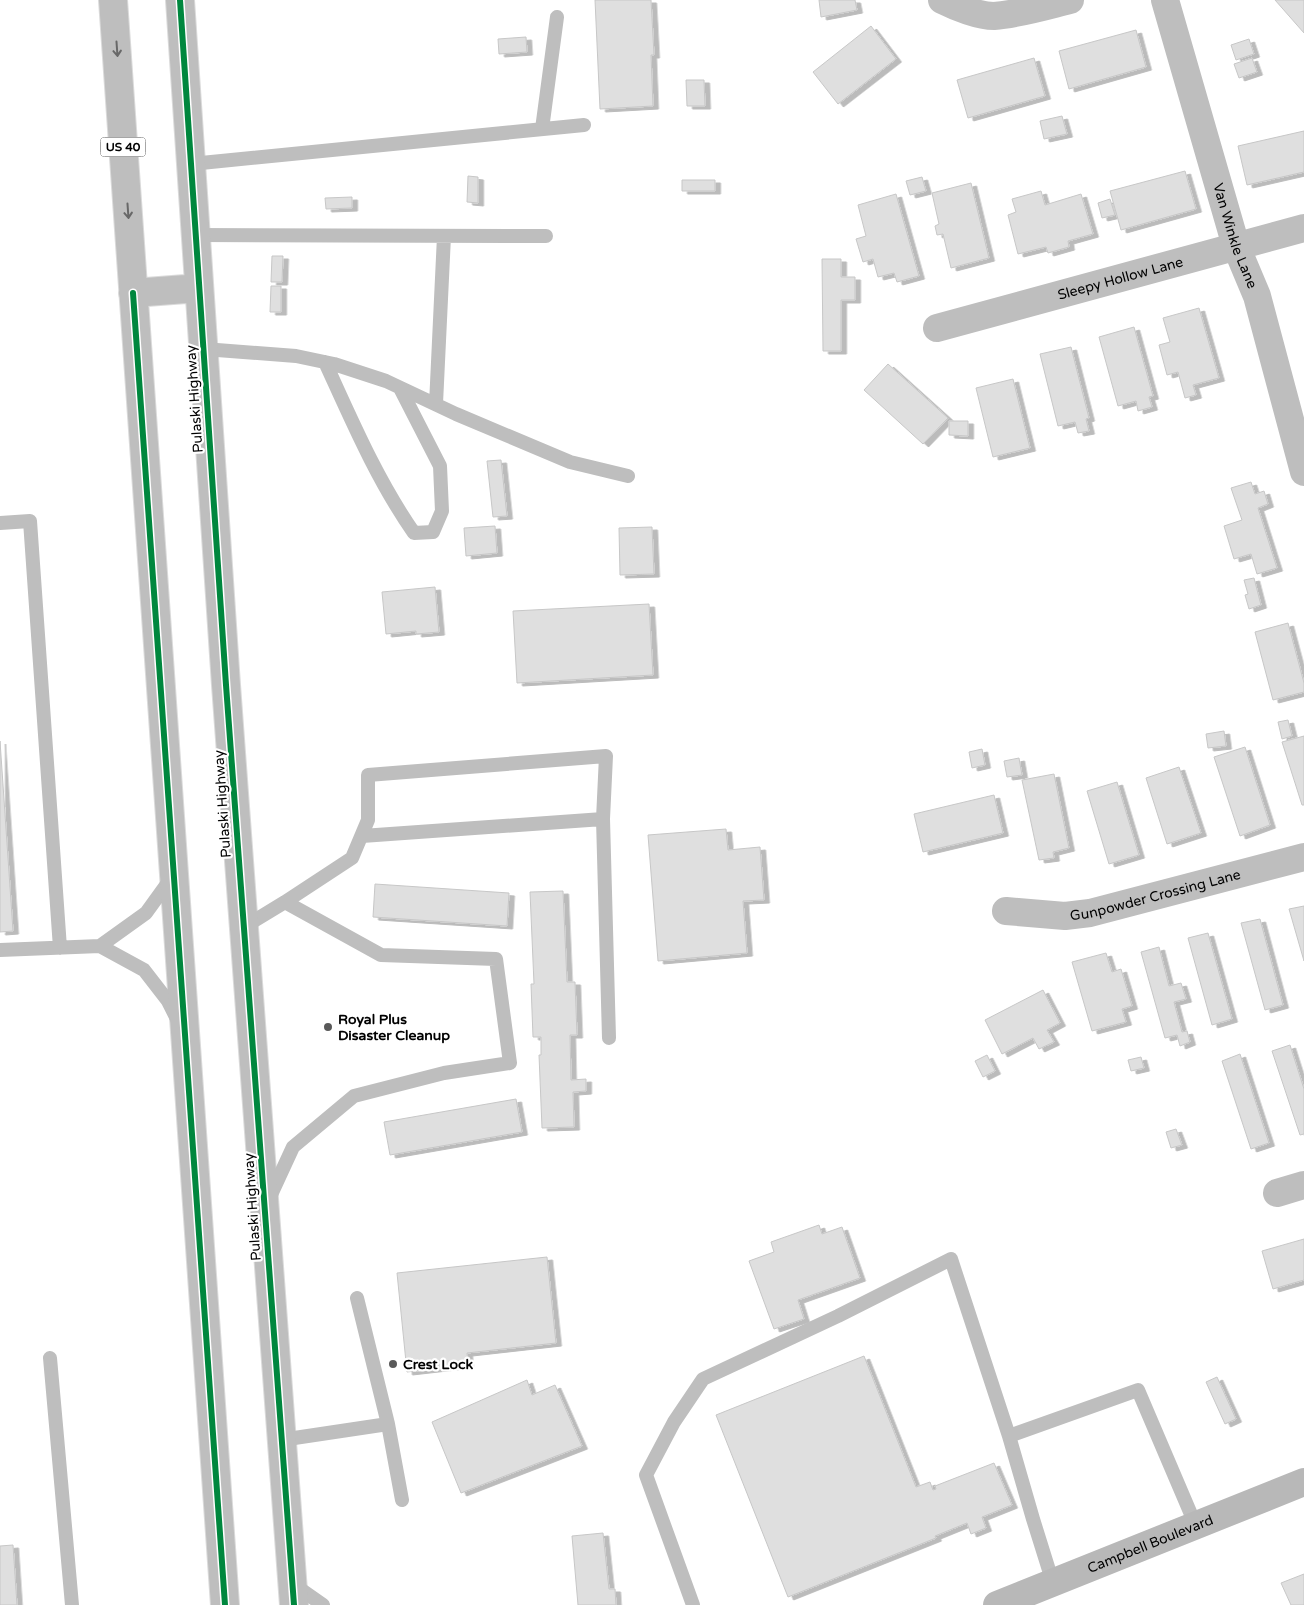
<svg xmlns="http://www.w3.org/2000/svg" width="1304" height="1605" viewBox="0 0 1304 1605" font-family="'Varela Round',sans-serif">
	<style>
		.building { fill: #dfdfdf; stroke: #c7c7c7; filter: url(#shadow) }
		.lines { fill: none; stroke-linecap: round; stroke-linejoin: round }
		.highway-casing { stroke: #dbdbdb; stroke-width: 30 }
		.lane { stroke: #bebebe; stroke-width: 14 }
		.street { stroke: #bebebe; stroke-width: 28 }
		.secondary { stroke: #b8b8b8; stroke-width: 28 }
		.highway { stroke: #bebebe; stroke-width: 28 }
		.cycleway-casing { stroke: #fff; stroke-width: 9 }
		.cycleway { stroke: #00873e; stroke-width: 6 }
		.oneway { stroke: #686868 }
		.poi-dot { fill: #595959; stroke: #fff; stroke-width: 2 }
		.labels { text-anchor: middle; stroke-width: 4.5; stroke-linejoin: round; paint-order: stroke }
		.shield { fill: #fff; stroke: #4c4c4c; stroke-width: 1 }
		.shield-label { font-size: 12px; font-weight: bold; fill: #000 }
		.street-label { font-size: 14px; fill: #000; stroke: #fff }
		.poi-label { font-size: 14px; font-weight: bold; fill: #000; stroke: #fff; text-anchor: start }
	</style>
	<defs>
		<filter id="shadow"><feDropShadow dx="5.5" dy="3" stdDeviation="0" flood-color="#0004"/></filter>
	</defs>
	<rect width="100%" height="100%" fill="#fff"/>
	<!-- building -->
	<path class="building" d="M595 0H651L654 55H651L653 106 600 109Z
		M819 0H855L857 10 821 17Z
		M1275 0H1304V33Z
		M871 26 896 59 838 104 813 72Z
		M1136 30 1146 67 1069 89 1059 51Z
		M526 37 527 52 499 54 498 39Z
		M1249 39 1254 54 1236 60 1231 45Z
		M1034 58 1045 96 968 118 957 80Z
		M1252 58 1257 72 1239 78 1234 64Z
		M686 80H704L705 106H687Z
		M1062 116 1067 134 1044 139 1040 121Z
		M1304 131V172L1247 185 1238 146Z
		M1185 171 1196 209 1121 230 1110 191Z
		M468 176 478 177V203L467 202Z
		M922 177 926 191 910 195 906 181Z
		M682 180H715V191H682Z
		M971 183 989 258 951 268 943 234 937 235 935 226 939 224 932 193Z
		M1041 191 1045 205 1081 194 1093 234 1068 241 1069 247 1048 253 1046 247 1018 254 1008 215 1016 212 1012 199Z
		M896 194 919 276 897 282 894 273 878 277 873 259 863 262 856 239 866 236 858 205Z
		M352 197V208L326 209 325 198Z
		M1110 199 1115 215 1102 218 1098 203Z
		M272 256H283L282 282H271Z
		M822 259H841V277H855V300H841V351H823Z
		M271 286H281V312H270Z
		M1199 308 1219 378 1193 385 1196 395 1185 398 1178 372 1167 375 1159 345 1170 342 1163 318Z
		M1134 327 1153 396 1149 397 1152 407 1138 411 1136 401 1118 406 1099 337Z
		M1071 347 1089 418 1086 419 1089 431 1078 433 1075 422 1058 426 1040 354Z
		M888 364 948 418 923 444 864 390Z
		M1013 379 1030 448 993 457 976 388Z
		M949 421H968V436L949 435Z
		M501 460 507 516 493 517 487 461Z
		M1251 482 1255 494 1264 491 1268 504 1258 508 1277 568 1257 574 1251 554 1234 559 1224 526 1242 520 1231 488Z
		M495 526 497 553 466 556 464 528Z
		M652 527 654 574 620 575 619 528Z
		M1254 578 1261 605 1249 609 1245 595 1248 594 1244 580Z
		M435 587 439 632 416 634V631L386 634 382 592Z
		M649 604 653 675 517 683 513 611Z
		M1288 623 1304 683V692L1273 700 1255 632Z
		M1288 720 1292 736 1282 739 1278 722Z
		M1224 731 1226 746 1208 748 1206 734Z
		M1304 736V805H1302L1282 742Z
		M0 741 13 931 0 932Z
		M1245 747 1270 825 1240 836 1214 757Z
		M982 749 985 765 972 768 969 752Z
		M1019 758 1022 775 1007 777 1004 761Z
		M1179 767 1201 833 1167 844 1146 778Z
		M1054 774 1069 848 1053 852 1054 858 1039 860 1022 780Z
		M1117 782 1139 855 1109 864 1087 791Z
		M994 795 1003 833 923 852 914 814Z
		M726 829 728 850 760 847 764 900 743 901 747 953 658 961 648 835Z
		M375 884 509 893 507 926 373 917Z
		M563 891 567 982H575L577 1035H570L571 1080 586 1079V1091L573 1092 574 1127 542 1128 539 1055H541V1037H533L531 984H534L530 892Z
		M1304 906V961L1289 909Z
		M1260 919 1283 1005 1265 1010 1241 923Z
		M1208 933 1232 1019 1212 1025 1188 938Z
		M1159 947 1169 986 1181 983 1186 999 1174 1002 1182 1032 1187 1031 1190 1042 1180 1046 1177 1035 1165 1038 1141 952Z
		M1106 953 1112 972 1121 969 1132 1006 1122 1009 1126 1022 1092 1031 1072 962Z
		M1043 990 1060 1023 1047 1030 1054 1042 1039 1049 1033 1038 1002 1054 985 1020Z
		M1290 1045 1304 1089V1134L1300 1135 1272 1051Z
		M1240 1054 1269 1143 1251 1149 1222 1061Z
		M987 1055 995 1071 983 1077 975 1061Z
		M1141 1057 1144 1068 1131 1071 1128 1060Z
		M516 1099 522 1132 390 1155 384 1122Z
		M1176 1129 1182 1145 1171 1148 1166 1132Z
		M819 1225 822 1234 842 1227 860 1278 798 1300 804 1319 774 1329 749 1261 774 1252 771 1242Z
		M1304 1239V1280L1273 1289 1262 1251Z
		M547 1257 556 1343 467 1353 468 1365 407 1372 397 1273Z
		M864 1356 916 1487 930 1482 933 1490 936 1489 935 1486 994 1463 1012 1505 982 1517 986 1528 971 1534 967 1523 935 1536 936 1538 788 1597 716 1415Z
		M1217 1377 1236 1419 1225 1424 1206 1382Z
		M527 1380 532 1395 555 1385 582 1446 461 1493 432 1422Z
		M603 1533 609 1589H615L616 1605H578L572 1536Z
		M13 1545 17 1605H0V1546Z
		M1304 1574V1605H1291L1281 1583Z"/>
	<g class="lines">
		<defs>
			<path id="highway" d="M113 0 225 1605
				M180 0 226 685 294 1605
				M133 293 199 288"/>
		</defs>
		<!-- highway casing -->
		<use href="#highway" class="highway-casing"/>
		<!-- lane -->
		<path class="lane" d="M542 129 557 17
			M191 164 584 125
			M196 235 546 236
			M204 349 296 356 334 364 386 381 456 414 570 462 628 476
			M325 362C352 421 377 480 414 533L433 532 442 511 440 466 400 388
			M436 404 444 236
			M0 523 30 521 60 948
			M603 819 609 1038
			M285 902 352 858 368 820V775L606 756 603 819 362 836
			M244 927 285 902 381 955 496 959 510 1063 444 1073 354 1096 293 1147 269 1199
			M100 946 144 970 168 1001 177 1019
			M0 950 100 946 146 913 172 877
			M357 1298 388 1424
			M50 1358 72 1605
			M1009 1436 1033 1519 1053 1583
			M281 1440 388 1424 402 1500
			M293 1584 323 1605
			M693 1605 646 1475 674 1422 703 1379 838 1316 951 1259 1009 1436 1138 1390 1196 1526"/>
		<!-- street -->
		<g class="street">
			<path d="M942 0C956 7 979 16 994 16 1020 14 1046 6 1070 0"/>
			<path id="s1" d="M1165 0 1236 246 1257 296 1304 472"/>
			<path id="s2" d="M937 328 1304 228"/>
			<path id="s3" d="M1006 911 1065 916 1090 913 1304 857"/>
			<path d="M1277 1193 1304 1185"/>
		</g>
		<!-- secondary -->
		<path class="secondary" id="s4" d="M997 1605 1304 1482"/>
		<!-- highway -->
		<use href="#highway" class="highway"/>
		<defs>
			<path id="cycleway" d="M180 0 226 685 294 1605
				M133 293 225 1605"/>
		</defs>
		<!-- cycleway casing -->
		<use href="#cycleway" class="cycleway-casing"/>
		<!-- cycleway -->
		<use href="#cycleway" class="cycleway"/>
	</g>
	<!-- one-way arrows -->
	<defs><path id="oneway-shaft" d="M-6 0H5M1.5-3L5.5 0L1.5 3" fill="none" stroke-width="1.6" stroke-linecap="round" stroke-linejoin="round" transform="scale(1.25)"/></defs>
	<g class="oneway">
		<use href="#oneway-shaft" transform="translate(117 49) rotate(86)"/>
		<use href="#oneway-shaft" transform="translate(128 211) rotate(86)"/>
	</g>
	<!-- markers -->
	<g class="poi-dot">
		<circle cx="328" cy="1027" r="5"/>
		<circle cx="393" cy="1364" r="5"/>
	</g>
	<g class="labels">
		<!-- shield labels -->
		<rect class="shield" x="100.5" y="137.5" width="45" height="19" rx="4"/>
		<g class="shield-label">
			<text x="123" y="151">US 40</text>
		</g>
		<!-- street labels -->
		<g class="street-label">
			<text dy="5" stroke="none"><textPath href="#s1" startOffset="246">Van Winkle Lane</textPath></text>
			<text dy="5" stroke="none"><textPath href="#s2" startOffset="190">Sleepy Hollow Lane</textPath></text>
			<text transform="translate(194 399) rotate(-94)" y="5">Pulaski Highway</text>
			<text transform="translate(222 804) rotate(-94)" y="5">Pulaski Highway</text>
			<text dy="5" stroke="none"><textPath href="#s3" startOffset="152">Gunpowder Crossing Lane</textPath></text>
			<text transform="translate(252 1207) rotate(-94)" y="5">Pulaski Highway</text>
			<text dy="5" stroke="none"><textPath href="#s4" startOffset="165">Campbell Boulevard</textPath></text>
		</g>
		<!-- poi labels -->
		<g class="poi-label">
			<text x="338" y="1024">Royal Plus<tspan x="338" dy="16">Disaster Cleanup</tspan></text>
			<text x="403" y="1369">Crest Lock</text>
		</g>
	</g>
</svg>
